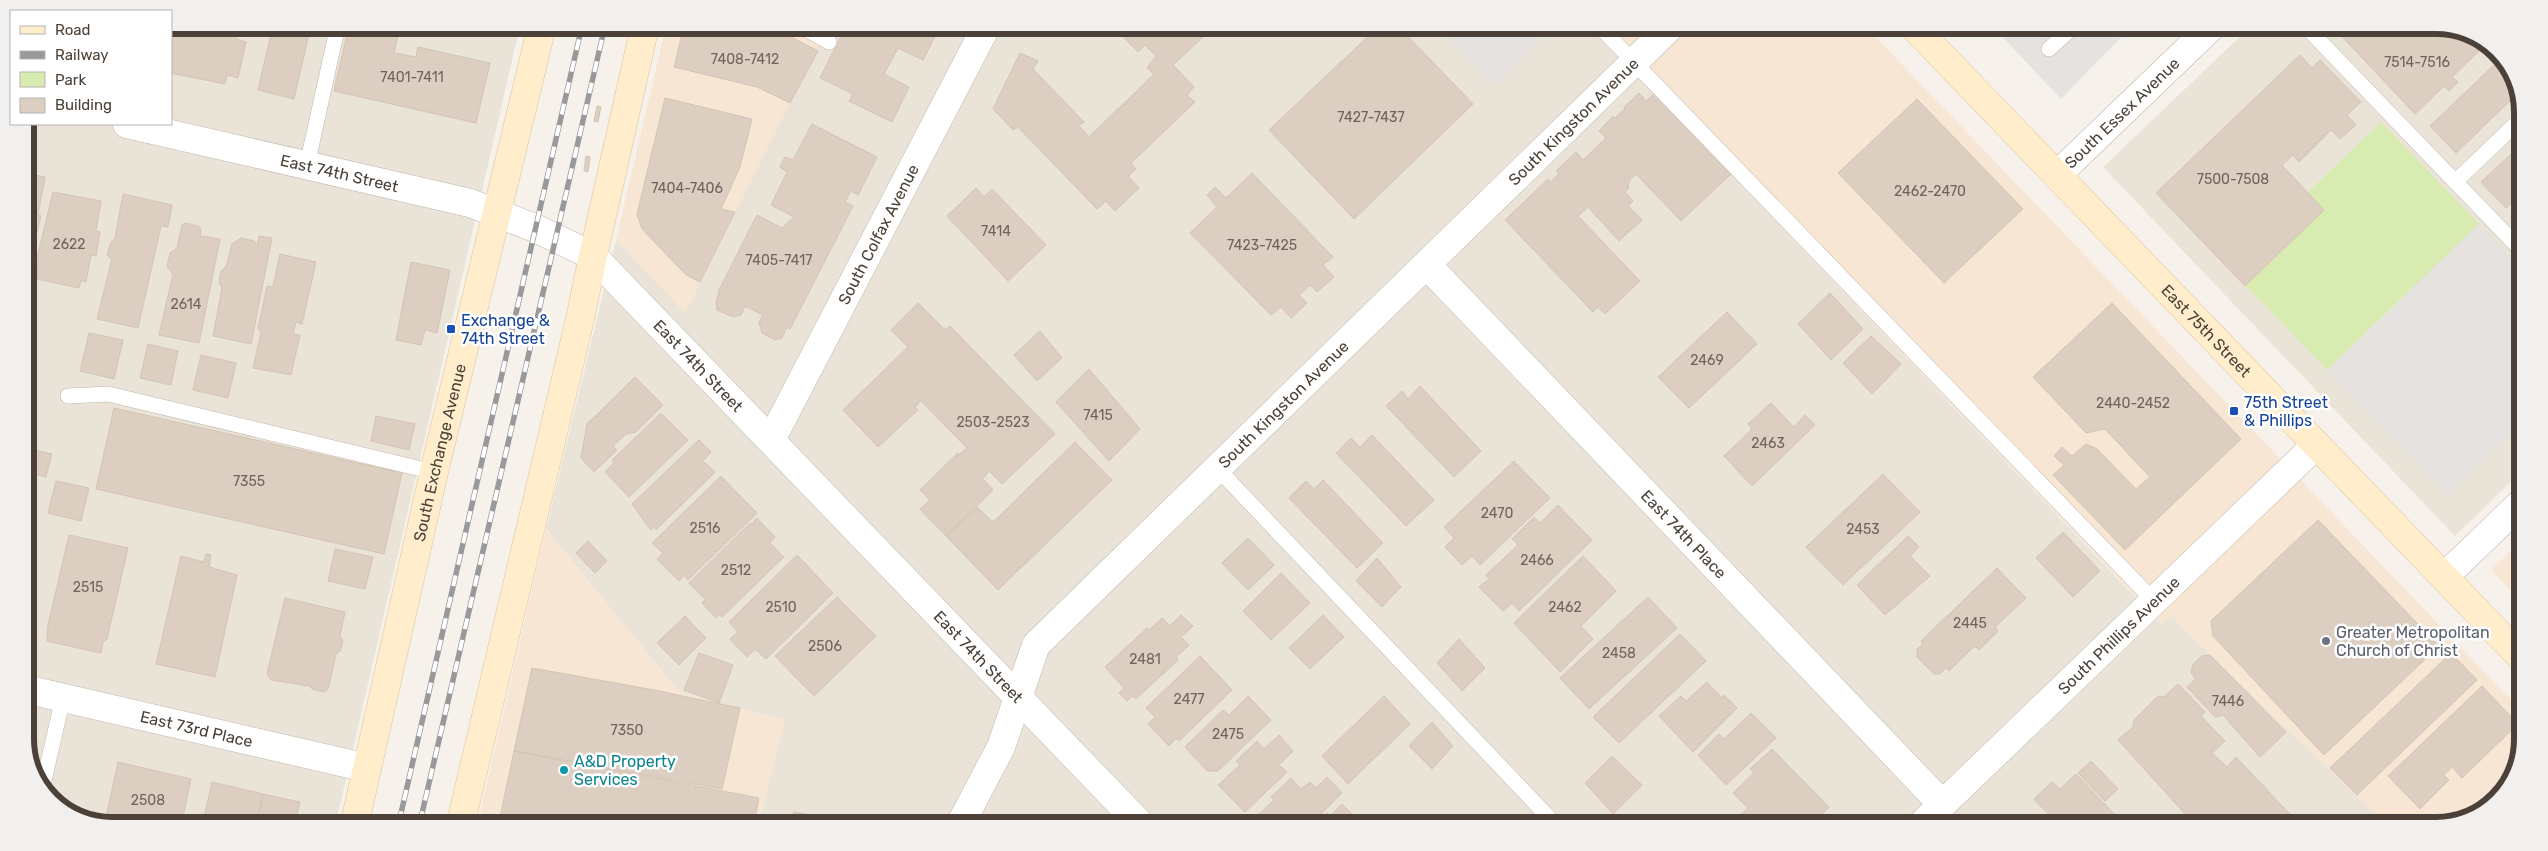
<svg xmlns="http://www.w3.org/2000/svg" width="2548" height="851" viewBox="0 0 2548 851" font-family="Rubik,sans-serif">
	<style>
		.residential { fill: #eae3d8 }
		.commercial { fill: #f8e6d5 }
		.green { fill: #d8ecb1 }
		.parking { fill: #e5e2df }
		.building { fill: #dccfc2; stroke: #d4c3b2 }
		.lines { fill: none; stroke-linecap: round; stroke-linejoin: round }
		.service-casing { stroke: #c2b8ac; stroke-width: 16 }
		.minor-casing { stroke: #c2b8ac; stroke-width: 29 }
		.secondary-casing { stroke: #dcc39a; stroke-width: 29 }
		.service { stroke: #fff; stroke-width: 15 }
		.minor { stroke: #fff; stroke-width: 28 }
		.secondary { stroke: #ffedcc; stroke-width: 28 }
		.rail-casing { stroke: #999; stroke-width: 5.5 }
		.rail { stroke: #fff; stroke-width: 4; stroke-dasharray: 11; stroke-linecap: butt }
		.transit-dot { fill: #1a4fb4; stroke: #fff; stroke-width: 2 }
		.worship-dot { fill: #6b7280; stroke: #fff; stroke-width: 2 }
		.culture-dot { fill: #0f9aa8; stroke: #fff; stroke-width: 2 }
		.labels { text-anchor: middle; stroke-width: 5; stroke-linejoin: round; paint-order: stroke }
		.number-label { font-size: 14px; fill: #6f645a }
		.street-label { font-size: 16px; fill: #4b4138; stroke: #fff }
		.transit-label { font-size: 16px; fill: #164399; stroke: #fff; text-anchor: start }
		.worship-label { font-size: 16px; fill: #5b616d; stroke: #fff; text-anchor: start }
		.culture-label { font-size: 16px; fill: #0d838f; stroke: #fff; text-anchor: start }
		.rim { fill: none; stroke: #4b4138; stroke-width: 6 }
	</style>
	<rect width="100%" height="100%" fill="#f6f1eb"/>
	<!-- residential -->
	<path class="residential" d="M171 25 520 26 336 822 84 821 43 792 25 745V124H171Z
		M827 26 1591 28 2161 624 2171 616 2388 826 759 823 785 720 680 693 546 529 616 240 685 312Z
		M2248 29 2464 30 2505 59 2523 106 2520 473 2455 536 2103 167Z"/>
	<!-- commercial -->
	<path class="commercial" d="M666 26 828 27 685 313 616 240Z
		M1591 28H1867L2519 708 2518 767 2489 808 2436 826H2388L2171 616 2162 624Z
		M546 529 680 693 785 720 759 823 478 822Z
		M2520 542V600L2491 570Z"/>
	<!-- green -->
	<path class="green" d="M2381 122 2479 224 2327 370 2229 268Z"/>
	<!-- parking -->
	<path class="parking" d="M1437 28H1552L1493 86Z
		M1995 29H2129L2061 99Z
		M2479 224 2522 270 2521 424 2448 496 2327 370Z"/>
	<!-- building -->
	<path class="building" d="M171 25 181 27 182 25H239L236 39 246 42 238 78 227 75 225 84 171 73Z
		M273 25H311L294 99 258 90Z
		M349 25 400 26 394 53 416 57 418 47 490 63 476 123 334 91Z
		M684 26H770L818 51 790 103 757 87 674 67Z
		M846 26 940 27 923 60 898 48 884 74 909 87 892 122 849 101 853 94 820 78Z
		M1114 27H1197L1205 35 1173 65 1194 87 1187 95 1195 102 1131 163 1136 169 1128 176 1139 188 1115 211 1106 201 1097 209 1018 127 1013 130 993 109 1020 53 1038 61 1033 69 1084 122 1079 126 1089 137 1154 74 1147 68 1156 56 1145 45 1138 52Z
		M1378 27H1399L1473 104 1354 219 1269 130Z
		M2335 29 2464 30 2483 47 2452 77 2458 82 2449 91 2444 86 2415 114Z
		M2300 55 2312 68 2320 60 2361 102 2347 115 2356 125 2340 139 2331 130 2299 162 2293 155 2282 165 2324 210 2245 286 2156 193Z
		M2495 64 2514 83 2518 93 2456 153 2430 126Z
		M1656 92 1732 173 1681 221 1636 174 1629 181 1628 189 1625 192 1633 201 1628 206 1642 220 1619 241 1588 207 1578 216 1640 281 1605 314 1598 307 1593 312 1505 220 1548 179 1550 182 1559 174 1556 171 1576 152 1583 160 1606 138 1599 131 1613 116 1615 118 1625 109 1624 107 1639 93 1646 101Z
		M665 98 752 119 740 167 721 209 735 212 700 282 686 275 642 229 637 214Z
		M1917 99 2023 209 1944 283 1838 173Z
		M597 106 601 107 598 122 594 121Z
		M812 124 877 157 858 195 851 191 845 202 853 206 790 329 787 327 782 338 775 340 762 333 759 322 763 315 745 306 741 315 733 317 717 310 716 301 719 293 718 292 757 215 782 228 794 217 771 205 787 172 780 167 785 157 793 160Z
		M2523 143 2522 193 2506 208 2481 182Z
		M586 156 590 157 588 172 584 171Z
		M25 173 45 177 38 215 41 216 25 278Z
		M1252 173 1333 257 1323 265 1334 277 1317 292 1310 285 1299 295 1307 303 1291 318 1281 307 1271 315 1190 233 1217 207 1207 195 1215 187 1226 198Z
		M976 188 984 197 992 189 1046 245 1008 281 947 216Z
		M53 192 101 201 96 231 100 232 96 256 91 255 86 282 81 280 79 288 37 279 38 262H36Z
		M123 194 172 205 168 227 161 226 138 328 97 319 112 259 107 255 111 242 115 238Z
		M185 223 198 226 201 229 200 236 220 239 199 343 159 335 173 274 167 267 170 253 177 248 182 225Z
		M259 236 272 238 251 344 213 336 222 288 219 283 221 271 226 267 232 244 241 238 254 241 257 246Z
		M280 254 316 262 302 324 296 322 293 334 300 335 291 375 253 368 261 333 258 328 267 286 273 287Z
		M411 262 450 270 437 333 425 330 421 345 396 340Z
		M1830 293 1863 329 1831 360 1798 324Z
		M918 303 945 330 950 326 1055 434 1002 484 989 471 983 479 993 490 946 536 920 509 930 500 920 490 958 453 959 455 967 448 921 401 915 407 918 410 878 447 843 410 908 347 891 330Z
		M2112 303 2241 439 2125 550 2053 475 2064 465 2054 456 2062 447 2072 456 2086 444 2097 449 2136 489 2150 477 2105 429 2086 433 2033 377Z
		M1727 312 1757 344 1689 408 1658 377Z
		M1040 331 1062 358 1037 381 1014 355Z
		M89 333 123 340 114 379 80 371Z
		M1871 336 1901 364 1872 394 1843 363Z
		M148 344 178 351 171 385 140 378Z
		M201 355 236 363 228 398 193 390Z
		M1089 369 1140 429 1109 461 1056 402Z
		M635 377 663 405 636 432 626 434 613 446 617 450 594 472 581 458 587 424Z
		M1420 386 1481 451 1454 477 1386 406 1402 391 1408 399Z
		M1771 403 1794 427 1805 415 1815 425 1752 486 1724 456 1752 429 1748 424Z
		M114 408 402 473 384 554 96 489Z
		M661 413 688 440 629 497 605 472 614 463 612 460Z
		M376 416 415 424 409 450 371 441Z
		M1372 435 1434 500 1406 526 1336 453 1351 438 1360 447Z
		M699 440 711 452 703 461 715 472 656 530 654 527 651 530 632 504Z
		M1075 442 1112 480 998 590 946 536 977 507 993 522Z
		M25 448 52 454 46 477 25 472Z
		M1514 461 1550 498 1480 565 1472 556 1462 565 1445 547 1454 538 1444 527Z
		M1883 474 1920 512 1843 585 1806 547Z
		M721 476 757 513 688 580 684 575 679 581 657 559 663 553 652 543Z
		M1323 480 1383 543 1357 568 1289 498 1306 481 1314 489Z
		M56 481 89 488 81 521 48 513Z
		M1558 505 1592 540 1519 611 1512 603 1503 611 1479 587 1489 579 1486 575 1518 545 1512 539 1534 517 1540 523Z
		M757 518 775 537 770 543 784 557 722 617 719 614 716 618 702 603 705 599 689 583 750 523 752 524Z
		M2318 520 2439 646 2324 755 2213 636 2211 621Z
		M2063 532 2100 571 2073 597 2036 558Z
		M69 535 128 548 107 639 103 642 101 653 47 641 48 625Z
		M1908 536 1919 547 1910 556 1930 576 1885 615 1857 585Z
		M1248 538 1274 565 1248 590 1222 563Z
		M588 541 607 561 595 573 576 553Z
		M335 549 373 557 365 589 328 581Z
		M206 554 211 555 209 567 237 575 215 677 156 664 181 556 204 562Z
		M797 555 833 593 766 659 755 649 747 657 730 639 738 632 729 622Z
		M1583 556 1616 591 1581 626 1593 639 1560 672 1514 623Z
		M1377 558 1401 587 1382 607 1356 581Z
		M1997 568 2026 598 1995 627 1998 631 1979 650 1975 646 1949 671 1946 668 1939 674H1934L1917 657V649L1923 644 1921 641Z
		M1281 573 1310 603 1271 640 1243 611Z
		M837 597 876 636 814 696 775 656Z
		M1648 597 1677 628 1589 709 1560 678Z
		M285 598 345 612 340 636 343 641 340 651 336 654 328 689 324 692 312 689 310 686 271 680 267 674Z
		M1181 615 1193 626 1181 637 1189 645 1176 657 1178 660 1136 699 1133 696 1127 701 1119 693 1124 688 1105 667 1147 628 1149 630 1162 618 1170 626Z
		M1323 615 1344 637 1310 669 1289 648Z
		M685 616 706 638 679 665 657 643Z
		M1680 634 1706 661 1619 743 1593 717Z
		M1459 639 1485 668 1462 691 1437 663Z
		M699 653 733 665 719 703 684 690Z
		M2451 653 2477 680 2357 795 2330 768Z
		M2210 655 2286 732 2260 757 2223 715 2215 717 2187 687 2196 679 2191 673 2193 664 2202 656Z
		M1200 656 1232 690 1179 741 1176 738 1169 746 1148 724 1155 717 1146 708Z
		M532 668 654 690 740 708 722 789 514 751Z
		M1707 682 1722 698 1724 695 1737 708 1693 752 1659 716 1681 696 1686 701Z
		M2178 684 2205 712 2201 716 2225 741 2212 753 2227 767 2236 757 2301 826H2196L2118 740 2133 727 2134 720 2158 696 2164 697Z
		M2482 686 2518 724 2462 778 2452 767 2444 775 2449 780 2420 809 2388 776Z
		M1248 696 1271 720 1218 771H1207L1185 747 1223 710 1229 715Z
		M1384 696 1410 724 1348 784 1322 756Z
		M1751 713 1776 738 1726 785 1698 755 1719 734 1724 739Z
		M1432 722 1453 746 1432 769 1409 746Z
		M1279 735 1293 751 1279 765 1287 772 1245 812 1218 785 1240 765 1236 761 1257 741 1264 749Z
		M1772 749 1829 807 1811 825H1704L1710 819 1714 823 1730 819 1733 822 1748 808 1733 793 1754 773 1750 769Z
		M514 751 759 798 754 823 499 822Z
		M1612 756 1642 785 1613 814 1585 783Z
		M2091 761 2118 789 2105 801 2078 773Z
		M118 762 191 779 182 822H105Z
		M2518 764 2489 808 2474 813 2471 810Z
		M2076 774 2117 817 2108 825H2059L2034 799 2052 782 2060 789Z
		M1327 777 1342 793 1311 824H1257L1253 820 1274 800 1271 797 1291 778 1301 789 1310 782 1316 788Z
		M212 782 263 794 257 822H203Z
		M263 794 300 802 295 822H257Z
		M1342 804 1361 824H1315L1327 813 1330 816Z
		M794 812 852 823H791Z
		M1625 816 1633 824H1616Z"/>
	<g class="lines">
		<defs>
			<path id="service" d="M800 26 829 42
				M1601 28 2154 601
				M2308 29 2522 251
				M2049 49 2071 29
				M307 165 338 25
				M2455 182 2523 117
				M68 396 108 394 434 472
				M1217 468 1555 824
				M42 789 63 698"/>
			<g id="minor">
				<path id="s1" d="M127 124 470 203 535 228 593 256 1139 823"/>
				<path id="s2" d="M2057 175 2209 29"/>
				<path id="s3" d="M1427 265 1942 804"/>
				<path id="s4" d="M771 440 986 27"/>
				<path d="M2444 577 2520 504"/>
				<path id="s5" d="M25 689 367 768"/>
				<path id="s6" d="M961 823 1001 747 1036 645 1669 28"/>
				<path id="s7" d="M1921 825 2316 445"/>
			</g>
			<g id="secondary">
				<path id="s8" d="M1915 28 2519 655"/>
				<path id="s9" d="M355 822 434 472 542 26"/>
				<path d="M461 822 580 319 593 256 645 26"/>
			</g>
		</defs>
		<!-- service casing -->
		<use href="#service" class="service-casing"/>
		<!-- minor casing -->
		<use href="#minor" class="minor-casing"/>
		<!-- secondary casing -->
		<use href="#secondary" class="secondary-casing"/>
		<!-- service -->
		<use href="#service" class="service"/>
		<!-- minor -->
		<use href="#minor" class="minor"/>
		<!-- secondary -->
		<use href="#secondary" class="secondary"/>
		<defs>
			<path id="rail" d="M399 822 582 26
				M420 822 605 26"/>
		</defs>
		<!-- rail casing -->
		<use href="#rail" class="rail-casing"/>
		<!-- rail -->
		<use href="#rail" class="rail"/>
	</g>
	<!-- markers -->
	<g class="transit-dot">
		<rect x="446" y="324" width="10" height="10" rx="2.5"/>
		<rect x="2229" y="406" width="10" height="10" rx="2.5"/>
	</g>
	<circle class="worship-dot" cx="2326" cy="641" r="5"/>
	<circle class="culture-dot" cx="564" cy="770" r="5"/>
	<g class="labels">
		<!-- number labels -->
		<g class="number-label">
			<text x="745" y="64">7408-7412</text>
			<text x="2417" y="67">7514-7516</text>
			<text x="412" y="82">7401-7411</text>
			<text x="1371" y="122">7427-7437</text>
			<text x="2233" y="184">7500-7508</text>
			<text x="687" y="193">7404-7406</text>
			<text x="1930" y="196">2462-2470</text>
			<text x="996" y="236">7414</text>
			<text x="69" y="249">2622</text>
			<text x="1262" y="250">7423-7425</text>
			<text x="779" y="265">7405-7417</text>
			<text x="186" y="309">2614</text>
			<text x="1707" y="365">2469</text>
			<text x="2133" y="408">2440-2452</text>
			<text x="1098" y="420">7415</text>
			<text x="993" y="427">2503-2523</text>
			<text x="1768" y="448">2463</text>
			<text x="249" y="486">7355</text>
			<text x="1497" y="518">2470</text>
			<text x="705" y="533">2516</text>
			<text x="1863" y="534">2453</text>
			<text x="1537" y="565">2466</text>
			<text x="736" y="575">2512</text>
			<text x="88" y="592">2515</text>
			<text x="781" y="612">2510</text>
			<text x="1565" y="612">2462</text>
			<text x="1970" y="628">2445</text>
			<text x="825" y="651">2506</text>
			<text x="1619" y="658">2458</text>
			<text x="1145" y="664">2481</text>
			<text x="1189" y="704">2477</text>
			<text x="2228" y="706">7446</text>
			<text x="627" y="735">7350</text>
			<text x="1228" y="739">2475</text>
			<text x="148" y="805">2508</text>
		</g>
		<!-- street labels -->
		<g class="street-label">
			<text dy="6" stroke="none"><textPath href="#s2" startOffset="90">South Essex Avenue</textPath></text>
			<text dy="6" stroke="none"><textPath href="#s6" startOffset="944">South Kingston Avenue</textPath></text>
			<text dy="6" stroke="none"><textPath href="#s1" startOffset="218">East 74th Street</textPath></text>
			<text dy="6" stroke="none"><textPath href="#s4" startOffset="232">South Colfax Avenue</textPath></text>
			<text dy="6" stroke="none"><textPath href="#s8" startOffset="420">East 75th Street</textPath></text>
			<text dy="6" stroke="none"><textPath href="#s1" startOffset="638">East 74th Street</textPath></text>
			<text dy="6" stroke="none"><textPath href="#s6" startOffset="539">South Kingston Avenue</textPath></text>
			<text dy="6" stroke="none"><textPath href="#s9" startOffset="379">South Exchange Avenue</textPath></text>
			<text dy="6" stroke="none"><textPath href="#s3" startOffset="372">East 74th Place</textPath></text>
			<text dy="6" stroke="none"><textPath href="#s7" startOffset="274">South Phillips Avenue</textPath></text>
			<text dy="6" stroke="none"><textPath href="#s1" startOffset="1042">East 74th Street</textPath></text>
			<text dy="6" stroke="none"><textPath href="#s5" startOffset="176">East 73rd Place</textPath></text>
		</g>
		<!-- transit labels -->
		<g class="transit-label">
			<text x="461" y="326">Exchange &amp;<tspan x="461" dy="18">74th Street</tspan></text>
			<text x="2244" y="408">75th Street<tspan x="2244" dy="18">&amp; Phillips</tspan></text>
		</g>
		<!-- worship labels -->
		<g class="worship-label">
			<text x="2336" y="638">Greater Metropolitan<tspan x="2336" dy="18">Church of Christ</tspan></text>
		</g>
		<!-- culture labels -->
		<g class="culture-label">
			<text x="574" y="767">A&amp;D Property<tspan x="574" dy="18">Services</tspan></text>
		</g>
	</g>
	<!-- crop -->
	<path d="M0 0H2548V851H0ZM112 34H2436A78 78 0 0 1 2514 112V739A78 78 0 0 1 2436 817H112A78 78 0 0 1 34 739V112A78 78 0 0 1 112 34Z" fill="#f1f0ef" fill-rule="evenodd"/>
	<path class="rim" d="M112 34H2436A78 78 0 0 1 2514 112V739A78 78 0 0 1 2436 817H112A78 78 0 0 1 34 739V112A78 78 0 0 1 112 34Z"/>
	<!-- legend -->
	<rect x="10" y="10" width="162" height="115" fill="#ffffff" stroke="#b7b3af"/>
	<rect x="20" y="26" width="25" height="8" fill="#ffedcc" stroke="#b7b3af"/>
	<text x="55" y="35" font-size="15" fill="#4b4138">Road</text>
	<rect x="20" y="51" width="25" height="8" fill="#999999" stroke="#b7b3af"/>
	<text x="55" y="60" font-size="15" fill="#4b4138">Railway</text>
	<rect x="20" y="72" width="25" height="15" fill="#d8ecb1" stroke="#b7b3af"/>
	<text x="55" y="85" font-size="15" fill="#4b4138">Park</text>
	<rect x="20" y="98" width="25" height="15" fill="#dccfc2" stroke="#b7b3af"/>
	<text x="55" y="110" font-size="15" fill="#4b4138">Building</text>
</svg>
